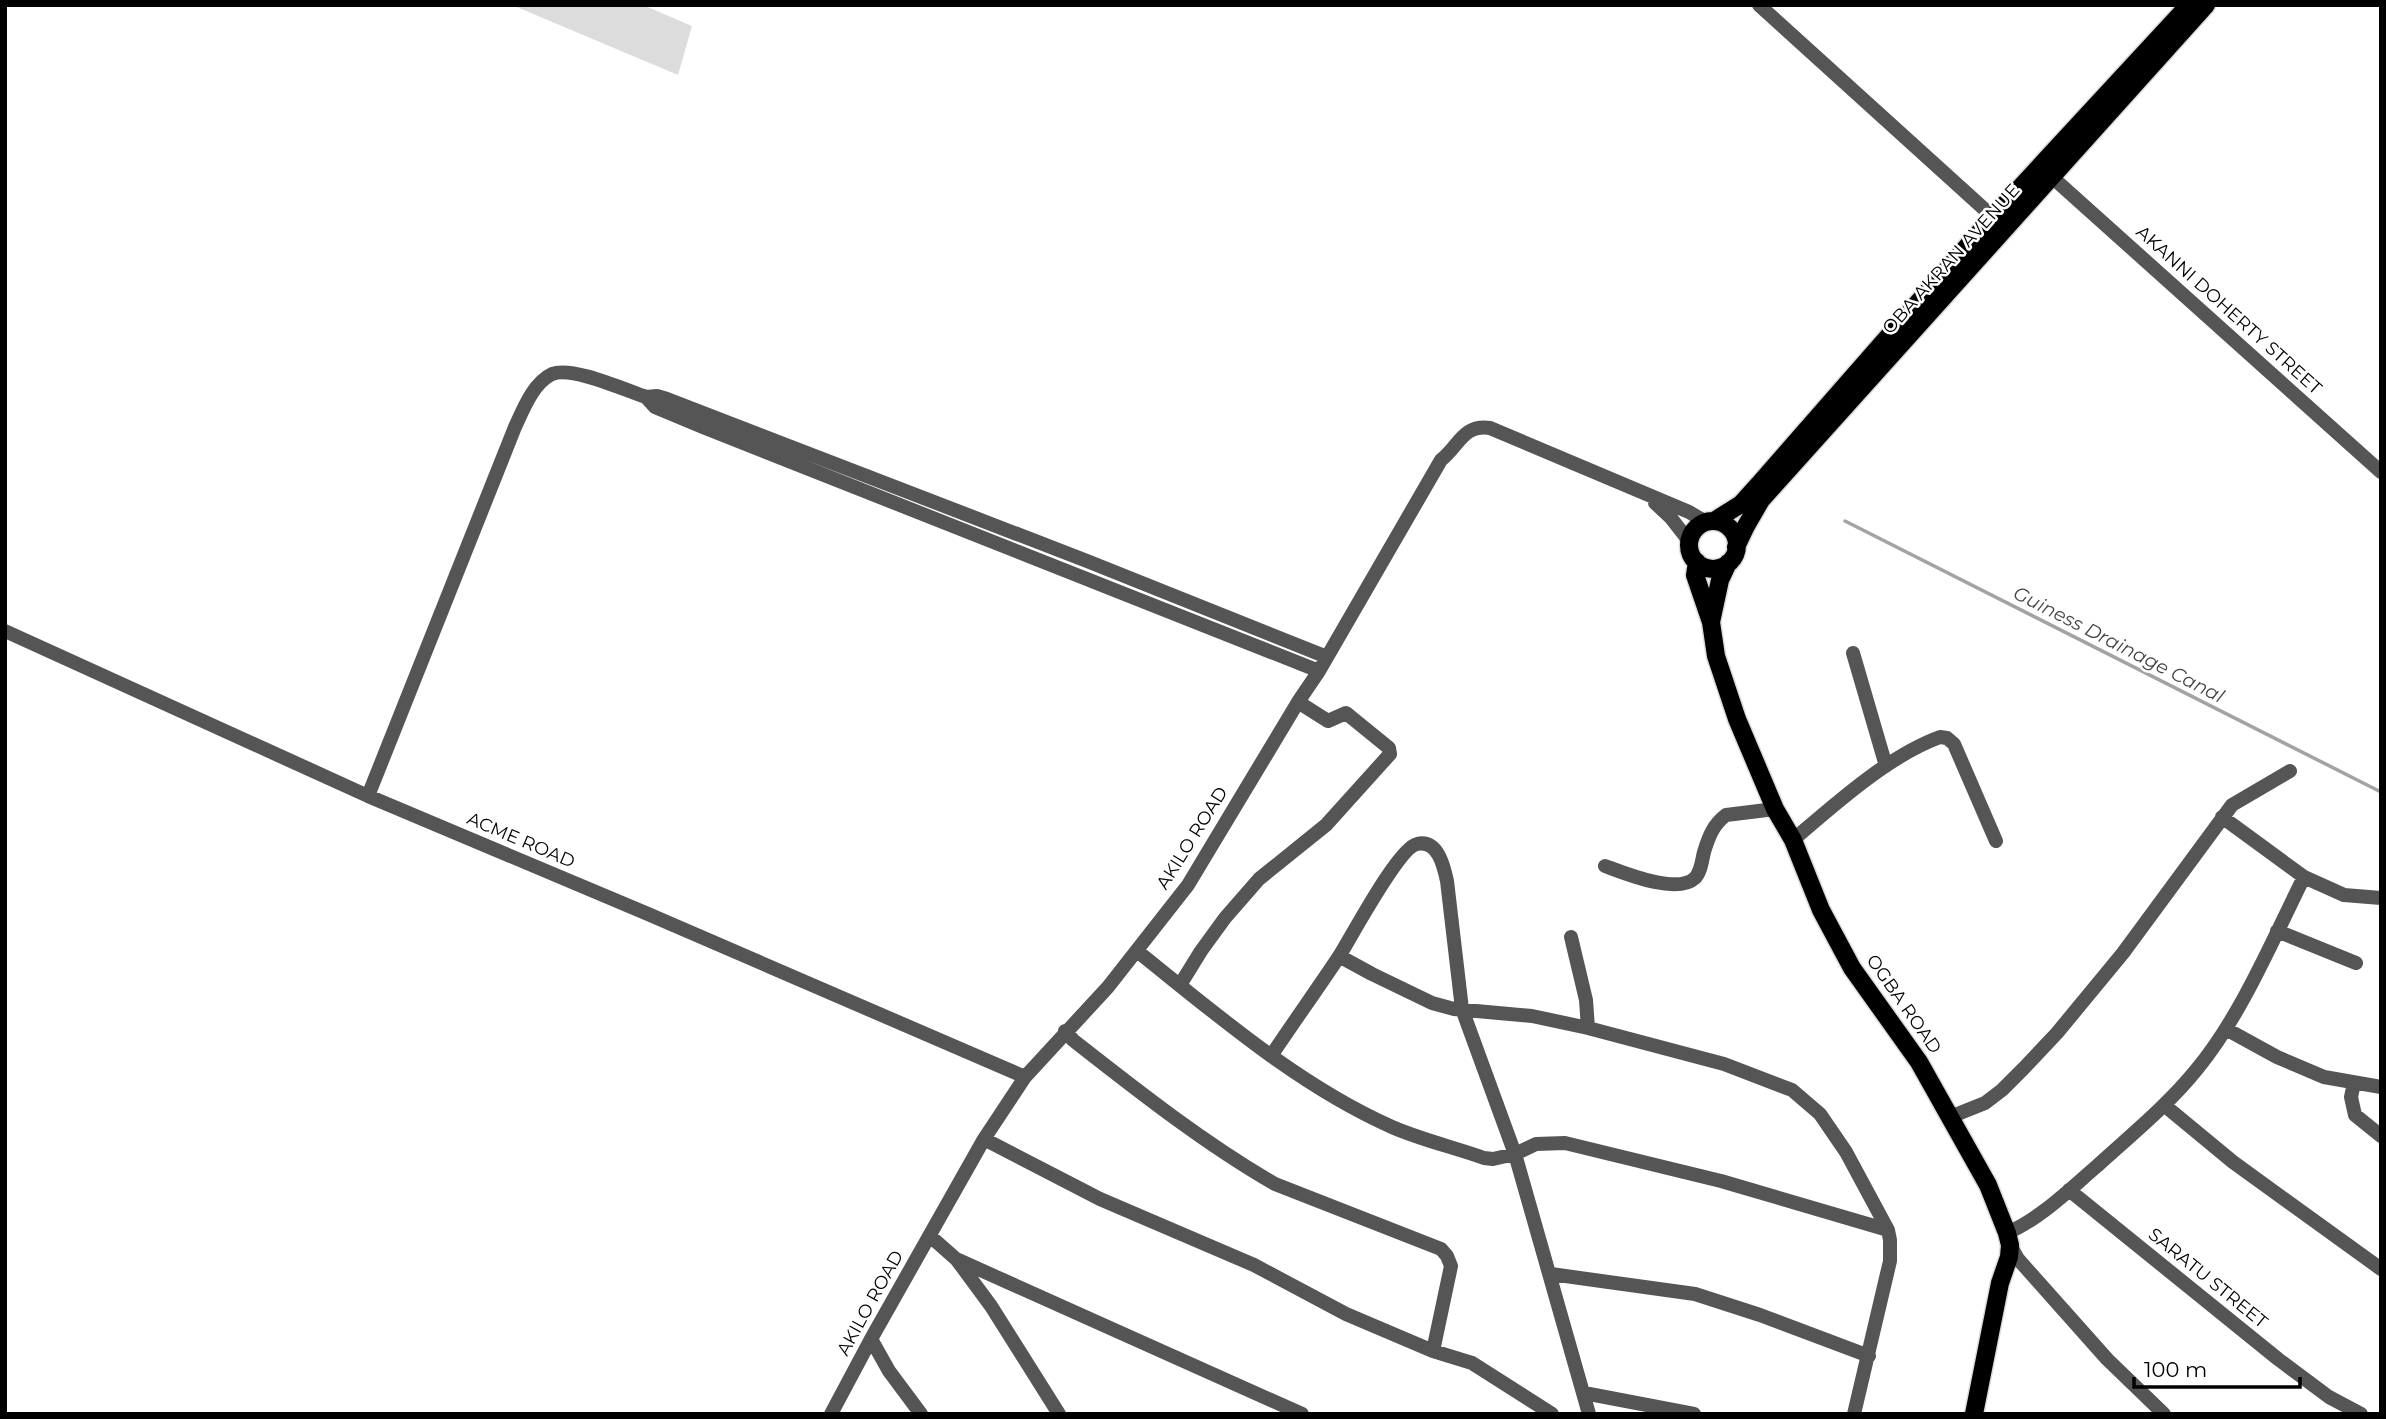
<svg xmlns="http://www.w3.org/2000/svg" width="2386" height="1419" viewBox="0 0 2386 1419" font-family="Montserrat,sans-serif">
	<style>
		.green { fill: #dcdcdc }
		.lines { fill: none; stroke-linecap: round; stroke-linejoin: round }
		.stream { stroke: #a3a3a3; stroke-width: 3.5 }
		.major-casing { stroke: #dbdbdb; stroke-width: 21 }
		.minor { stroke: #555; stroke-width: 14 }
		.major { stroke: #000; stroke-width: 18 }
		.labels { text-anchor: middle; stroke-width: 5; stroke-linejoin: round; paint-order: stroke }
		.street-label { font-size: 18px; fill: #000; stroke: #fff }
		.water-label { font-size: 19px; font-style: italic; fill: #444; stroke: #fff }
	</style>
	<rect width="100%" height="100%" fill="#fff"/>
	<!-- green -->
	<path class="green" d="M512 5H643L692 26 678 75Z"/>
	<g class="lines">
		<!-- stream -->
		<path class="stream" d="M1845 521 2381 792"/>
		<defs>
			<path id="major" d="M1714 521 1741 504 1760 483 1993 217 2189 5
				M1689 545a24 24 0 1 1 48 0a24 24 0 1 1-48 0Z
				M1736 547 1746 526 1761 500 2206 5
				M1697 562 1695 575 1711 622 1716 656 1737 719 1775 809 1793 840 1821 910 1852 968 1919 1062 1988 1185 2007 1233 2010 1245 2009 1257 2000 1283 1974 1414
				M1711 622 1720 580 1728 563"/>
		</defs>
		<!-- major casing -->
		<use href="#major" class="major-casing"/>
		<!-- minor -->
		<path class="minor" d="M1759 5 1993 217
			M2052 177 2381 472
			M646 397 657 396 667 399 1087 561 1327 657
			M1655 503 1671 518 1689 541
			M5 631 368 796 648 914 1025 1077
			M1853 653 1886 766
			M368 796 515 427C523 410 533 383 552 374 572 366 625 390 646 397L655 407 703 427 1319 671
			M2222 817 2304 877 2344 895 2381 898
			M1793 840C1835 804 1888 756 1940 737L1947 738 1954 744 1996 841
			M1605 866C1624 873 1677 895 1695 878 1701 872 1702 860 1704 852 1709 836 1713 825 1726 815L1775 809
			M2277 931 2356 963
			M1571 937 1586 1000 1588 1028
			M1137 951C1216 1014 1299 1086 1392 1127 1422 1140 1453 1147 1484 1158L1493 1159 1515 1154 1536 1144 1565 1143 1721 1181 1888 1230
			M1339 956 1372 974 1432 1003 1454 1009 1532 1016 1588 1028 1724 1064 1792 1090 1820 1114 1846 1152 1888 1230 1890 1240V1261L1854 1414
			M1180 985 1201 951 1225 918 1259 879 1326 825 1390 754 1389 748 1346 713 1328 721 1298 702
			M2226 1029 2277 1057 2324 1077 2381 1087
			M1065 1031 1073 1040C1138 1091 1204 1143 1275 1184L1441 1249 1447 1256 1451 1266 1433 1351
			M1271 1056C1293 1023 1316 991 1338 958 1351 938 1398 848 1417 844 1438 839 1444 867 1447 881L1462 1009 1515 1154 1589 1414
			M2354 1083 2351 1097 2355 1115 2381 1136
			M2164 1105 2233 1162 2381 1269
			M1950 1117 1985 1103 2002 1090 2024 1068 2057 1033 2123 953 2232 805 2290 771
			M984 1139 1100 1199 1254 1265 1346 1314 1433 1351 1472 1363 1552 1414
			M2069 1190 2278 1359 2329 1397 2361 1414
			M2007 1233C2040 1219 2070 1189 2097 1166 2131 1135 2168 1105 2197 1069 2241 1016 2273 939 2304 877
			M930 1236 956 1259 1302 1414
			M2010 1245 2018 1259 2107 1359 2164 1414
			M957 1260 991 1306 1059 1414
			M1551 1274 1695 1294 1760 1315 1869 1356
			M871 1339 889 1371 921 1414
			M1584 1393 1694 1414
			M831 1414 871 1339 984 1139 1025 1077 1108 987 1188 885 1298 702 1319 671 1441 460C1459 446 1463 424 1490 428L1689 512 1706 522"/>
		<!-- major -->
		<use href="#major" class="major"/>
	</g>
	<g class="labels">
		<!-- street labels -->
		<g class="street-label">
			<text transform="translate(1951 259) rotate(-48)" y="6">OBA AKRAN AVENUE</text>
			<text transform="translate(2229 310) rotate(42)" y="6">AKANNI DOHERTY STREET</text>
			<text transform="translate(1192 838) rotate(-58)" y="6">AKILO ROAD</text>
			<text transform="translate(521 840) rotate(23)" y="6">ACME ROAD</text>
			<text transform="translate(1904 1004) rotate(55)" y="6">OGBA ROAD</text>
			<text transform="translate(2208 1278) rotate(39)" y="6">SARATU STREET</text>
			<text transform="translate(870 1303) rotate(-61)" y="6">AKILO ROAD</text>
		</g>
		<!-- water labels -->
		<g class="water-label">
			<text transform="translate(2119 644) rotate(27)" y="7">Guiness Drainage Canal</text>
		</g>
	</g>
	<!-- border -->
	<rect width="2386" height="1419" fill="none" stroke="#000000" stroke-width="14"/>
	<!-- scale -->
	<path d="M2134 1377v10h166v-10" fill="none" stroke="#000000" stroke-width="3.5"/>
	<text x="2144" y="1377" font-size="21" fill="#000000" stroke="#ffffff" stroke-width="5" paint-order="stroke">100 m</text>
</svg>
